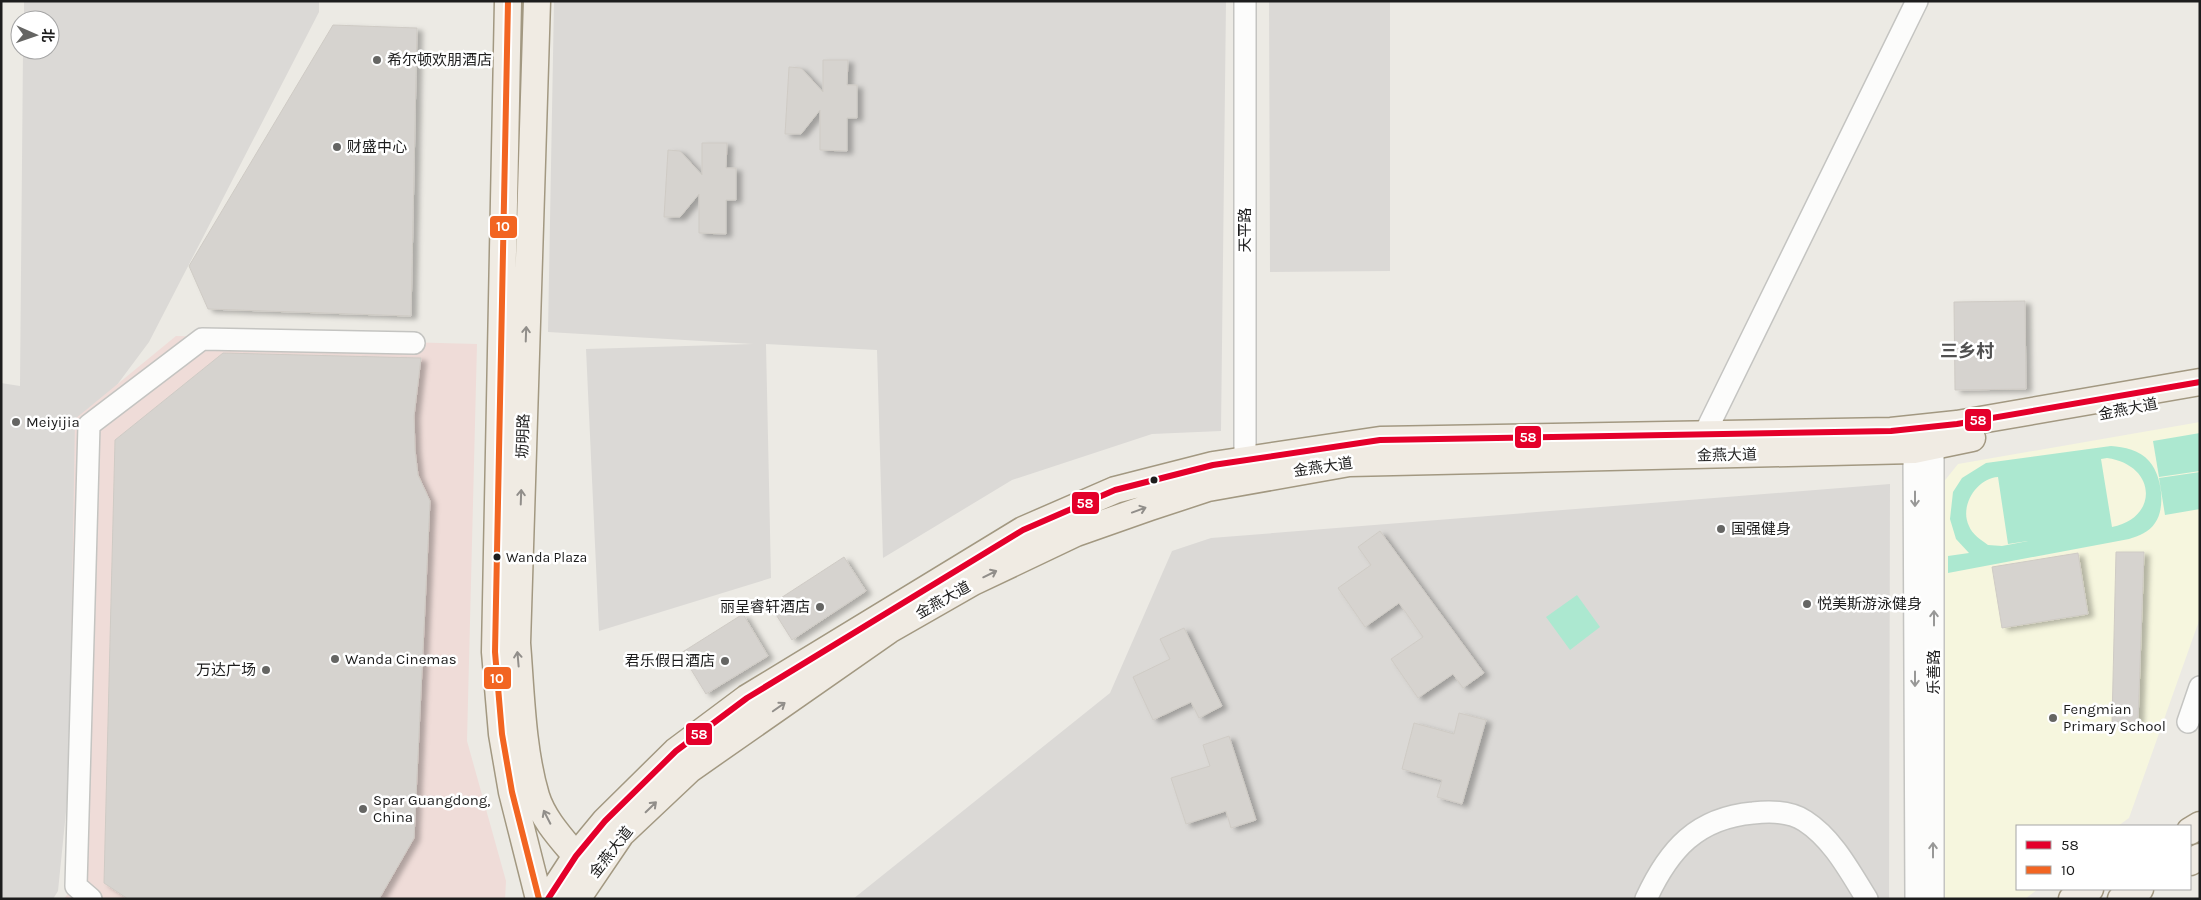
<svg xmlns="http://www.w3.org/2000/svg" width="2201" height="900" viewBox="0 0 2201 900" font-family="Karla,'Noto Sans SC',sans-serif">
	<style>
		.residential { fill: #dbd9d6 }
		.commercial { fill: #efdcd8 }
		.education { fill: #f6f6de }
		.pitch { fill: #ace8d0; fill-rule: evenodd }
		.building { fill: #d6d3cf; stroke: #cfcbc5; filter: url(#shadow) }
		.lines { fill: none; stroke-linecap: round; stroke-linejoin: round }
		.minor-casing { stroke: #c4c4c1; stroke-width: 24 }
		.major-casing { stroke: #a29881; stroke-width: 29 }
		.minor { stroke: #fcfcfb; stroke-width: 21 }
		.major { stroke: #f0ebe3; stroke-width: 26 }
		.bus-1-casing { stroke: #fff; stroke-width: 10 }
		.bus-2-casing { stroke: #fff; stroke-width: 10 }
		.bus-1 { stroke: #e4002b; stroke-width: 6 }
		.bus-2 { stroke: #f26522; stroke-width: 6 }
		.oneway { stroke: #918e8a }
		.oneway2 { stroke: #989897 }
		.poi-dot { fill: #656563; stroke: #fff; stroke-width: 2 }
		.bus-dot { fill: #1d1d1d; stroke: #fff; stroke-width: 2 }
		.labels { text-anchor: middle; stroke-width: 5; stroke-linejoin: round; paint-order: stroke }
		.bus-label { font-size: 14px; fill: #1d1d1d; stroke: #fff; text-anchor: start }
		.poi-label { font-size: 15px; fill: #1d1d1d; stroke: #fff; text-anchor: start }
		.street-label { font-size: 15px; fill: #1d1d1d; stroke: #fff }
		.quarter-label { font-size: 18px; font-weight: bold; fill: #505050; stroke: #fff }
		.line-badge { stroke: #fff; stroke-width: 2 }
		.badge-label { font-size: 14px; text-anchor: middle; font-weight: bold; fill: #fff }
	</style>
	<defs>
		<filter id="shadow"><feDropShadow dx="5.5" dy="3" stdDeviation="2.5" flood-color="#0004"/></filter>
	</defs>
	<rect width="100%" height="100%" fill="#eceae4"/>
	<!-- residential -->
	<path class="residential" d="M24 1H319V12L149 342 108 397 58 891 53 899H1V383L20 386 23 50H50V20H24Z
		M554 1H1226L1221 431 1152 434 1012 480 883 558 877 350 766 344 771 578 599 631 586 349 753 344 548 332Z
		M1269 1H1390V271L1270 272Z
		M1890 484 1889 899H853L1110 693 1172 551 1211 538Z"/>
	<!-- commercial -->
	<path class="commercial" d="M176 336 477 344 467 741 506 881 505 899H64L67 895 75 419Z"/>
	<!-- education -->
	<path class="education" d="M2200 422V618L2129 818 2118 826H2017V889H2038L2025 899H1943L1942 484 1958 464Z"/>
	<!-- pitch -->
	<path class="pitch" d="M2200 433V471L2159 477 2153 441Z
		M2111 446C2124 447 2140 450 2149 461 2162 475 2166 508 2155 523 2149 532 2139 536 2129 539L1948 573V556L1969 553 1956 539 1950 519 1953 492 1962 478 1986 463ZM2107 458C2157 465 2159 518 2112 527L2101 459ZM1998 477 2008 544 2028 541 2002 546 1988 545C1981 540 1972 534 1969 526 1959 506 1977 478 1998 477Z
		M2200 472V509L2165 515 2159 478Z
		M1577 595 1600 627 1570 650 1546 617Z"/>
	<!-- building -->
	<path class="building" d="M333 25 417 28 411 316 208 309 189 266Z
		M823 60H848L847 85H857V118H847V151L820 150V110L801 134H785L789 67 801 68 823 92Z
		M702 143H727L726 168H736V200H726V234L699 233V194L680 217H664L668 150 680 151 702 175Z
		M2025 301 2026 389 1955 390 1954 302Z
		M223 353 421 358 414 416 415 450 418 475 430 501 414 838 379 899H128L104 883 115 440Z
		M1380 531 1484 673 1463 688 1453 674 1418 698 1391 659 1423 637 1399 603 1365 627 1338 588 1371 565 1358 547Z
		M2116 552H2144L2138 722H2112Z
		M2078 553 2088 614 2002 628 1992 567Z
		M844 557 866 591 792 640 770 605Z
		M743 614 768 656 706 694 681 653Z
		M1184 628 1222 706 1199 718 1191 702 1153 720 1133 677 1170 659 1160 639Z
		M1459 713 1486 720 1462 804 1437 797 1442 780 1402 769 1414 723 1454 734Z
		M1229 736 1256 820 1231 828 1226 811 1186 824 1171 778 1210 766 1203 745Z"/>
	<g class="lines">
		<defs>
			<path id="minor" d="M1704 435 1917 1
				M1914 450 1916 899
				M1245 460V1
				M2188 722 2200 687
				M91 899 76 886 89 425 202 339 414 343
				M1646 899C1669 849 1697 818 1753 813 1770 811 1790 811 1805 821 1833 839 1850 872 1867 899
				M1933 899V445"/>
			<path id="major" d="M508 1 495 652 502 734 512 792 539 899
				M537 1 517 643C521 692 522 749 536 796 543 819 561 838 576 856
				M2190 831 2200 825
				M2190 862 2200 857
				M548 899 576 856 605 821 676 751 747 698 1023 530 1115 490 1213 465 1380 440 1891 431 1957 424 2200 382
				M577 899 621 834 690 769 889 630 973 582 1076 533 1150 507 1208 488 1349 463 1914 450 1972 438
				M2072 899 2090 889
				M2121 899 2140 889"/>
		</defs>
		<!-- minor casing -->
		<use href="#minor" class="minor-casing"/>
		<!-- major casing -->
		<use href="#major" class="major-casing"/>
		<!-- minor -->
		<use href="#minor" class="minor"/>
		<!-- major -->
		<use href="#major" class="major"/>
		<defs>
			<path id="bus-1" d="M548 899 576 856 605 821 676 751 747 698 1023 530 1115 490 1213 465 1380 440 1891 431 1957 424 2200 382"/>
			<path id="bus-2" d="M508 1 495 652 502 734 512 792 539 899"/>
		</defs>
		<!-- bus-1 casing -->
		<use href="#bus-1" class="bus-1-casing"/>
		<!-- bus-2 casing -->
		<use href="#bus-2" class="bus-2-casing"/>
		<!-- bus-1 -->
		<use href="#bus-1" class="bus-1"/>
		<!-- bus-2 -->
		<use href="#bus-2" class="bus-2"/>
	</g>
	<!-- one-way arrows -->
	<defs><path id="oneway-shaft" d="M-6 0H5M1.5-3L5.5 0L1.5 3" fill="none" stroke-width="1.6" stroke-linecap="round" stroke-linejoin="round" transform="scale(1.25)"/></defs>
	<g class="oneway">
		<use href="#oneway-shaft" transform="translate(526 334) rotate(-88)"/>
		<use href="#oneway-shaft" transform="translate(521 497) rotate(-88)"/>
		<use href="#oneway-shaft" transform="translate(1139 510) rotate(-20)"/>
		<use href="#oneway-shaft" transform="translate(990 574) rotate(-26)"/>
		<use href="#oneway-shaft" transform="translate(518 659) rotate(-95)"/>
		<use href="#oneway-shaft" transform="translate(779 707) rotate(-35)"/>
		<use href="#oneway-shaft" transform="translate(651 807) rotate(-44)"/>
		<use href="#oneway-shaft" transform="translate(547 817) rotate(-117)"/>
	</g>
	<g class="oneway2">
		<use href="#oneway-shaft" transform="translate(1915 499) rotate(90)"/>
		<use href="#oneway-shaft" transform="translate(1934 618) rotate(-90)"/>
		<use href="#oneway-shaft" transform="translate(1915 679) rotate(90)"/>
		<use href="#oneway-shaft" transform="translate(1933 850) rotate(-90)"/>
	</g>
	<!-- markers -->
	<g class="poi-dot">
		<circle cx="377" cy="60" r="5"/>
		<circle cx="337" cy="147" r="5"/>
		<circle cx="16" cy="422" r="5"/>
		<circle cx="1721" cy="529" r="5"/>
		<circle cx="1807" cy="604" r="5"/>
		<circle cx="820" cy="607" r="5"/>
		<circle cx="335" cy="659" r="5"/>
		<circle cx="725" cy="661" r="5"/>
		<circle cx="266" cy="670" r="5"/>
		<circle cx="2053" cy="718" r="5"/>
		<circle cx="363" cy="809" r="5"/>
	</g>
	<g class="bus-dot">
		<circle cx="1154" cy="480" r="4.5"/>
		<circle cx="497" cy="557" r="4.5"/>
	</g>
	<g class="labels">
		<!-- bus labels -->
		<g class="bus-label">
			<text x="506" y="562">Wanda Plaza</text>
		</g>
		<!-- poi labels -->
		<g class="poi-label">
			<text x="387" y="65">希尔顿欢朋酒店</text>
			<text x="347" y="152">财盛中心</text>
			<text x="26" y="427">Meiyijia</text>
			<text x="1731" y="534">国强健身</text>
			<text x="1817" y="609">悦美斯游泳健身</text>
			<text x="810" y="612" text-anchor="end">丽呈睿轩酒店</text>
			<text x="345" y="664">Wanda Cinemas</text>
			<text x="715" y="666" text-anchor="end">君乐假日酒店</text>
			<text x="256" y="675" text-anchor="end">万达广场</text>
			<text x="2063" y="714">Fengmian<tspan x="2063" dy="17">Primary School</tspan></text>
			<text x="373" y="805">Spar Guangdong,<tspan x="373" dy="17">China</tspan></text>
		</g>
		<!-- street labels -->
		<g class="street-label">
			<text transform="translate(1245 230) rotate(-90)" y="5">天平路</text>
			<text transform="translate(2128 409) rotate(-11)" y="5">金燕大道</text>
			<text transform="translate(523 436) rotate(-88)" y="5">坜明路</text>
			<text transform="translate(1727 455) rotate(-1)" y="5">金燕大道</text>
			<text transform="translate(1323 467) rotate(-8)" y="5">金燕大道</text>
			<text transform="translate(943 600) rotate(-29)" y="5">金燕大道</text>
			<text transform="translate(1934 672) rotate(-90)" y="5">乐善路</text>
			<text transform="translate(611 852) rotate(-52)" y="5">金燕大道</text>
		</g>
		<!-- quarter labels -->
		<g class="quarter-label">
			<text x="1967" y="357">三乡村</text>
		</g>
	</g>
	<g class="line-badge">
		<rect x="489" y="215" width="29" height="24" rx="5" fill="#f26522"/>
		<rect x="1964" y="408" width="28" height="24" rx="5" fill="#e4002b"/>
		<rect x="1514" y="425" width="28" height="24" rx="5" fill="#e4002b"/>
		<rect x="1071" y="491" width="29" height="24" rx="5" fill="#e4002b"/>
		<rect x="483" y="666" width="29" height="24" rx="5" fill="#f26522"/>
		<rect x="685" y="722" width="28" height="24" rx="5" fill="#e4002b"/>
	</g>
	<g class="badge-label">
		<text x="503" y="231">10</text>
		<text x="1978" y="425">58</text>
		<text x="1528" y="442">58</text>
		<text x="1085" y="508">58</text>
		<text x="497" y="683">10</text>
		<text x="699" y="739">58</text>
	</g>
	<!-- border -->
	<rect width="2201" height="900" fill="none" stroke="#1d1d1d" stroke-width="5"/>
	<!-- legend -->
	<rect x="2016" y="825" width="175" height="65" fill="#ffffff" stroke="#a5a5a5"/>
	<rect x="2026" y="841" width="25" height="8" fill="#e4002b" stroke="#a5a5a5"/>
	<text x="2061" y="850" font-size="15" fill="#1d1d1d">58</text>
	<rect x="2026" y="866" width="25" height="8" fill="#f26522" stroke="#a5a5a5"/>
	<text x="2061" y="875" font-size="15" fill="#1d1d1d">10</text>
	<!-- north arrow -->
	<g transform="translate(35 35) rotate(92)"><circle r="24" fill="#ffffff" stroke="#a5a5a5"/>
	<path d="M0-4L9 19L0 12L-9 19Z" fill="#656563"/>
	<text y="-8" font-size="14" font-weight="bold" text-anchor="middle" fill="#1d1d1d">北</text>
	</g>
</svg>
